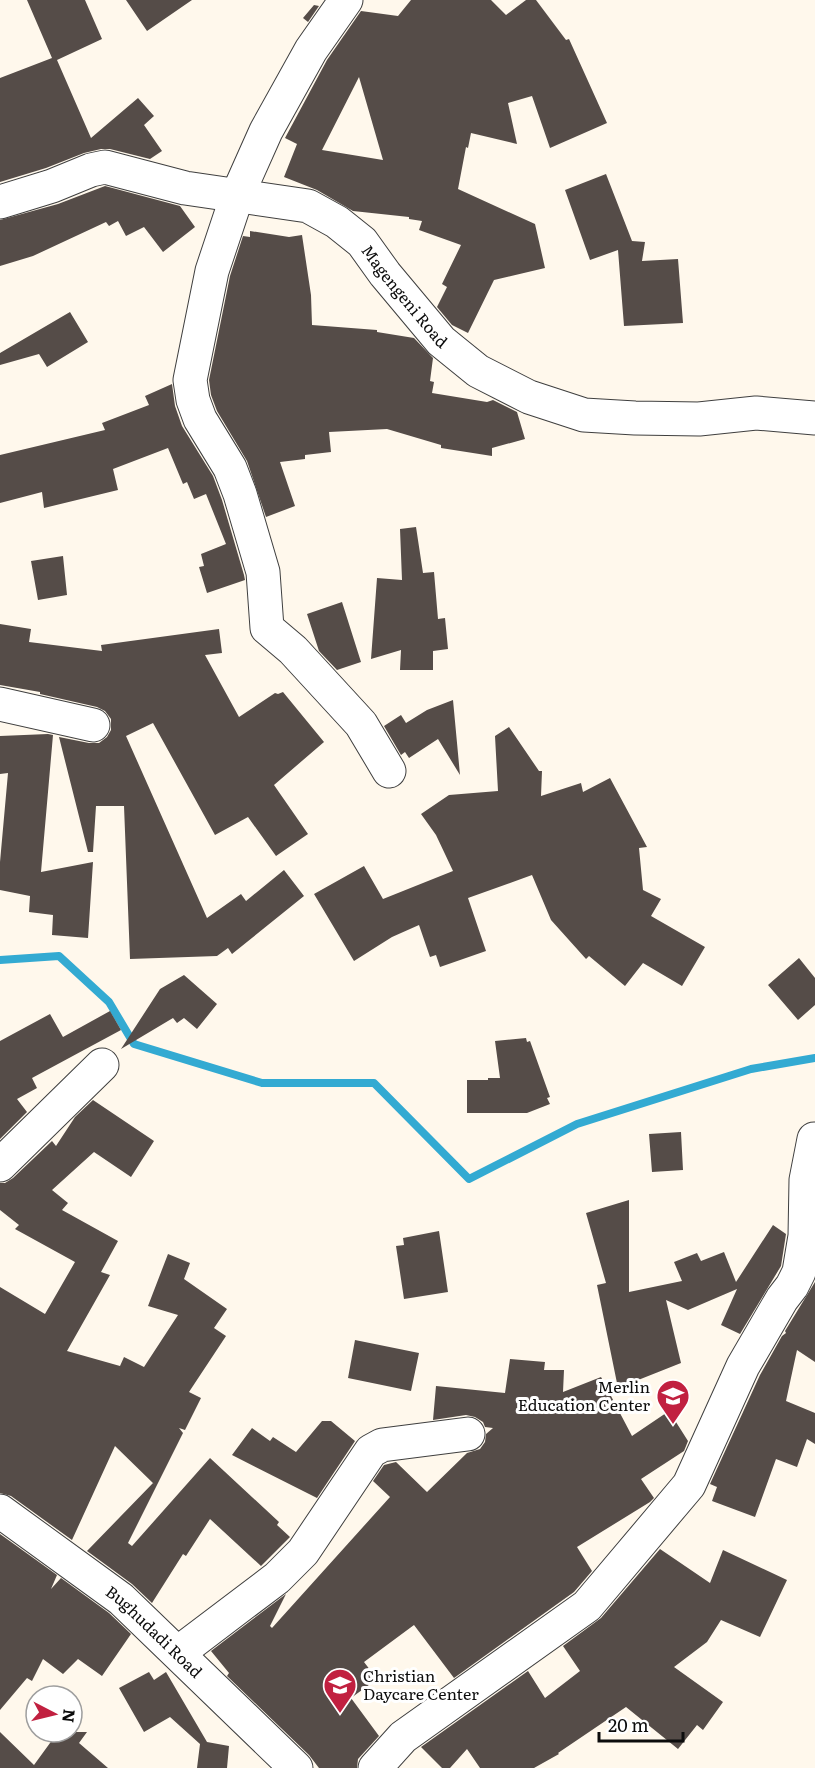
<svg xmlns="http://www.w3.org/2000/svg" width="815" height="1768" viewBox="0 0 815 1768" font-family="Literata,serif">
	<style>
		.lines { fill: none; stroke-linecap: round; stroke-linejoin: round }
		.stream { stroke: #33aad2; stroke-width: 8 }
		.building { fill: #554c48; fill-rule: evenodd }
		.minor-casing { stroke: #3f3f3f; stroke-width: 35 }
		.minor { stroke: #fff; stroke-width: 33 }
		.labels { text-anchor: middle; stroke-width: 6; stroke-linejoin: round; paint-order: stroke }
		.street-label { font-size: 16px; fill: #0c0c0c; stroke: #fff }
		.poi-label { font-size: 16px; fill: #0c0c0c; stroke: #fff; text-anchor: end }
	</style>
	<rect width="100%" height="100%" fill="#fff8ec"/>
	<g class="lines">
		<!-- stream -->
		<path class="stream" d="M0 960 59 956 109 1002 134 1044 262 1083H374L469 1179 577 1124 751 1069 815 1058"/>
	</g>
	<!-- building -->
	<path class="building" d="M27 0H85L102 39 57 60 91 138 138 98 154 116 144 125 162 151 150 159 110 149H101L84 153 46 168 0 182V78L52 58Z
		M126 0H192L147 31Z
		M411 0H491L506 15 526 0H536L566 40 569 39 607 123 550 148 532 96 508 103 517 144 471 133 468 148 466 147 458 189 535 224 545 268 494 280 468 333 452 325 437 307 447 287 442 284 461 245 419 230 422 221 409 219V217L353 211 317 190 284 177 297 144 285 138 327 60 361 11 398 16ZM359 77 383 160 322 150Z
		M314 5 319 6 308 22 303 18Z
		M606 174 632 241 645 242 642 261 678 259 683 323 624 326 618 250 590 260 565 190Z
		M105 186 180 206 195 227 163 252 144 227 126 236 118 221 109 226 106 222 33 256 0 266V220L58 204Z
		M250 231 289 237 302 235 311 295 312 325 377 330V332L414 338 433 358 430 381 434 382 432 393 487 402 493 400 517 412 525 439 492 448V456L441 448V445L387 429 329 432 331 452 305 455V459L280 462 295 506 266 517 247 461 217 411 211 395 209 380 230 276 243 236 250 237Z
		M70 312 88 342 47 367 39 354 0 365V353Z
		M172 384 175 406 182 426 213 476 222 500 244 575 245 580 207 593 199 567 204 566 201 554 226 544 206 494 194 499 187 482 183 484 168 448 113 469 118 490 44 508 42 492 0 503V455L105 430 102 423 149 405 145 396Z
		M416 527 423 573 434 572 438 619 445 618 448 649 433 651V670H400L401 650 371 659 377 578 402 580 400 529Z
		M63 556 67 595 38 600 31 561Z
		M342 602 361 662 337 670 319 651 307 614Z
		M0 624 31 629 29 642 102 651 101 645 219 629 222 653 205 655 239 717 275 693 278 694 283 692 324 742 274 785 308 834 276 856 248 817 215 835 153 723 126 736 207 918 241 894 246 901 284 870 304 896 232 954 228 948 217 956 130 959 124 806H96L93 852H88L59 737 89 743H99L107 737 111 730V719L105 711 97 707 40 694V692L0 685Z
		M453 700 460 775 438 739 409 758 405 752 401 755 384 726 401 715 406 723 427 710Z
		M509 727 539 771H542L541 796 581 783 583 792 610 778 647 847 639 848 643 890 661 899 651 916 705 947 682 986 643 963 625 986 589 956 586 959 551 920 532 875 468 898 486 951 440 967 436 955 430 957 419 925 392 937 354 961 314 894 364 866 383 899 453 871 436 835 421 814 449 795 498 791 495 736Z
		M48 734 53 735 41 872 93 862 88 938 52 935 53 915 29 912 30 896 0 890V862L8 773 0 774V736Z
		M799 958 815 978V1005L798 1020 768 985Z
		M184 975 217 1004 197 1029 184 1018 177 1023 173 1018 121 1049 160 989Z
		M110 1011 121 1030 32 1078 37 1088 17 1099 27 1112 0 1139V1041L50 1014 63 1037Z
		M526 1038 527 1042 530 1041 550 1097 547 1098 550 1104 527 1113H467V1080H488V1078H500L495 1041Z
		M93 1100 154 1141 131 1177 94 1152 52 1190 68 1203 62 1210 118 1241 101 1272 110 1275 67 1351 120 1366 124 1357 144 1367 178 1315 148 1306 168 1254 190 1263 184 1279 227 1309 214 1328 226 1336 189 1392 201 1398 185 1430 179 1428 183 1433 128 1543 132 1546 210 1458 279 1522 277 1525 290 1537 261 1566 210 1519 186 1556 183 1554 152 1603 132 1584 87 1551 153 1483 155 1485 115 1446 72 1540 11 1496 0 1493V1287L45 1314 75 1262 15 1229 19 1225 0 1210V1183H5L13 1178 52 1141 56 1146 75 1117Z
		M681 1132 683 1170 652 1172 649 1134Z
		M629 1200V1292L682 1281 674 1262 697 1253 701 1261 724 1252 736 1282 773 1225 786 1234 781 1266 740 1334 721 1325 737 1289 688 1310 666 1300 681 1363 618 1388 597 1285 606 1283 586 1213Z
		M439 1231 448 1292 404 1299 396 1246 404 1245 403 1238Z
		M815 1282V1362L797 1350 786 1401 815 1413V1444L807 1439 797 1467 776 1459 755 1517 712 1501 717 1487 710 1484 760 1375 782 1336 786 1333 785 1331Z
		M355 1340 419 1353 411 1391 348 1378Z
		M510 1359 545 1362 544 1370H564L563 1392 601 1377 632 1436 669 1411 688 1441 684 1451 641 1479 654 1498 650 1502 577 1547 592 1571 574 1592 454 1678 414 1625 364 1662 377 1679 351 1698 379 1736 358 1759 357 1768H319L309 1755 227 1676 229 1673 211 1651 286 1594 270 1626 272 1628 390 1497 373 1481 384 1465 396 1462 427 1492 467 1453 480 1449 485 1442 486 1434 493 1428 485 1427 483 1422 475 1417 466 1415 433 1420 436 1386 505 1393Z
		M322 1421H331L355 1441 317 1498 232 1455 252 1428 270 1441 273 1437 296 1452Z
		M0 1534 57 1575 51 1589 61 1578 109 1613 131 1634 102 1676 78 1659 63 1674 43 1659 32 1681 27 1678 0 1710Z
		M660 1549 710 1583 723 1550 787 1580 760 1637 721 1620 707 1642 674 1667 723 1702 703 1730 697 1725 678 1749 626 1707 558 1753 559 1754 534 1768H480L467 1749 450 1768H442L421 1747 528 1671 545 1698 580 1671 563 1646 601 1618Z
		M149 1672 154 1680 166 1672 207 1742 229 1746 227 1768H197L200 1744 170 1717 144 1732 119 1688Z
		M0 1732 34 1765 58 1732H87L79 1743 108 1768H0Z"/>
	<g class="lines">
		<defs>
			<g id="minor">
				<path d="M346 0 311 50 266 131 237 196 212 271 190 380 193 400 200 419 230 468 240 494 263 572 267 628 293 650 361 724 389 771"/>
				<path id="s1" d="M0 202 52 186 91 170 105 167 185 188 308 206 337 222 362 242 385 274 441 341 478 371 529 397 584 415 635 418 699 419 756 413 815 418"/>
				<path d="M0 704 93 725"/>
				<path d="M0 1165 102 1065"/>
				<path id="s2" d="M0 1511 121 1599 296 1768"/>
				<path d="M178 1653 277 1578 303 1552 371 1451 382 1445 468 1434"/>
				<path d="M375 1768 403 1737 587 1606 689 1485 743 1366 782 1299 792 1286 799 1272 805 1236 806 1180 814 1139"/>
			</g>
		</defs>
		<!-- minor casing -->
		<use href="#minor" class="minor-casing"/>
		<!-- minor -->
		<use href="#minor" class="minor"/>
	</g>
	<!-- icons -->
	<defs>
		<symbol id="school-pin" viewBox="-11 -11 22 30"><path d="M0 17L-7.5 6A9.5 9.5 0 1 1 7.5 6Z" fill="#c12040" stroke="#fff"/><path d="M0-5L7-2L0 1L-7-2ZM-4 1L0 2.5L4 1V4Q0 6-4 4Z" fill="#fff"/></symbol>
	</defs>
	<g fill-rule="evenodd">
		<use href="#school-pin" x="654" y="1377" width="38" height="52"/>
		<use href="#school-pin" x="321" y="1666" width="38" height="52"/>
	</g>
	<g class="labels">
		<!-- street labels -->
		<g class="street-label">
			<text dy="6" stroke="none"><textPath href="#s1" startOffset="452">Magengeni Road</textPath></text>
			<text dy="6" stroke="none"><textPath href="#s2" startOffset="196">Bughudadi Road</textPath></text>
		</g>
		<!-- poi labels -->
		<g class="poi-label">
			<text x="650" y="1393">Merlin<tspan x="650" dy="18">Education Center</tspan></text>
			<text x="363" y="1682" text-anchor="start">Christian<tspan x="363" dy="18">Daycare Center</tspan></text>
		</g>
	</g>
	<!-- north arrow -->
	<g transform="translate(54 1714) rotate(97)"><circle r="28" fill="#ffffff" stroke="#9e9e9e" stroke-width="1.5"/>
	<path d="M0-4.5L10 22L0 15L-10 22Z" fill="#c12040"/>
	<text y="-9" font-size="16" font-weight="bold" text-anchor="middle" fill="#0c0c0c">N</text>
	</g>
	<!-- scale -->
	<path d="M599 1732v9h84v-9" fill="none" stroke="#0c0c0c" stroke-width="3"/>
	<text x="608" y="1732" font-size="18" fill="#0c0c0c" stroke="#ffffff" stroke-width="4.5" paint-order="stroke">20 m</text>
</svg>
